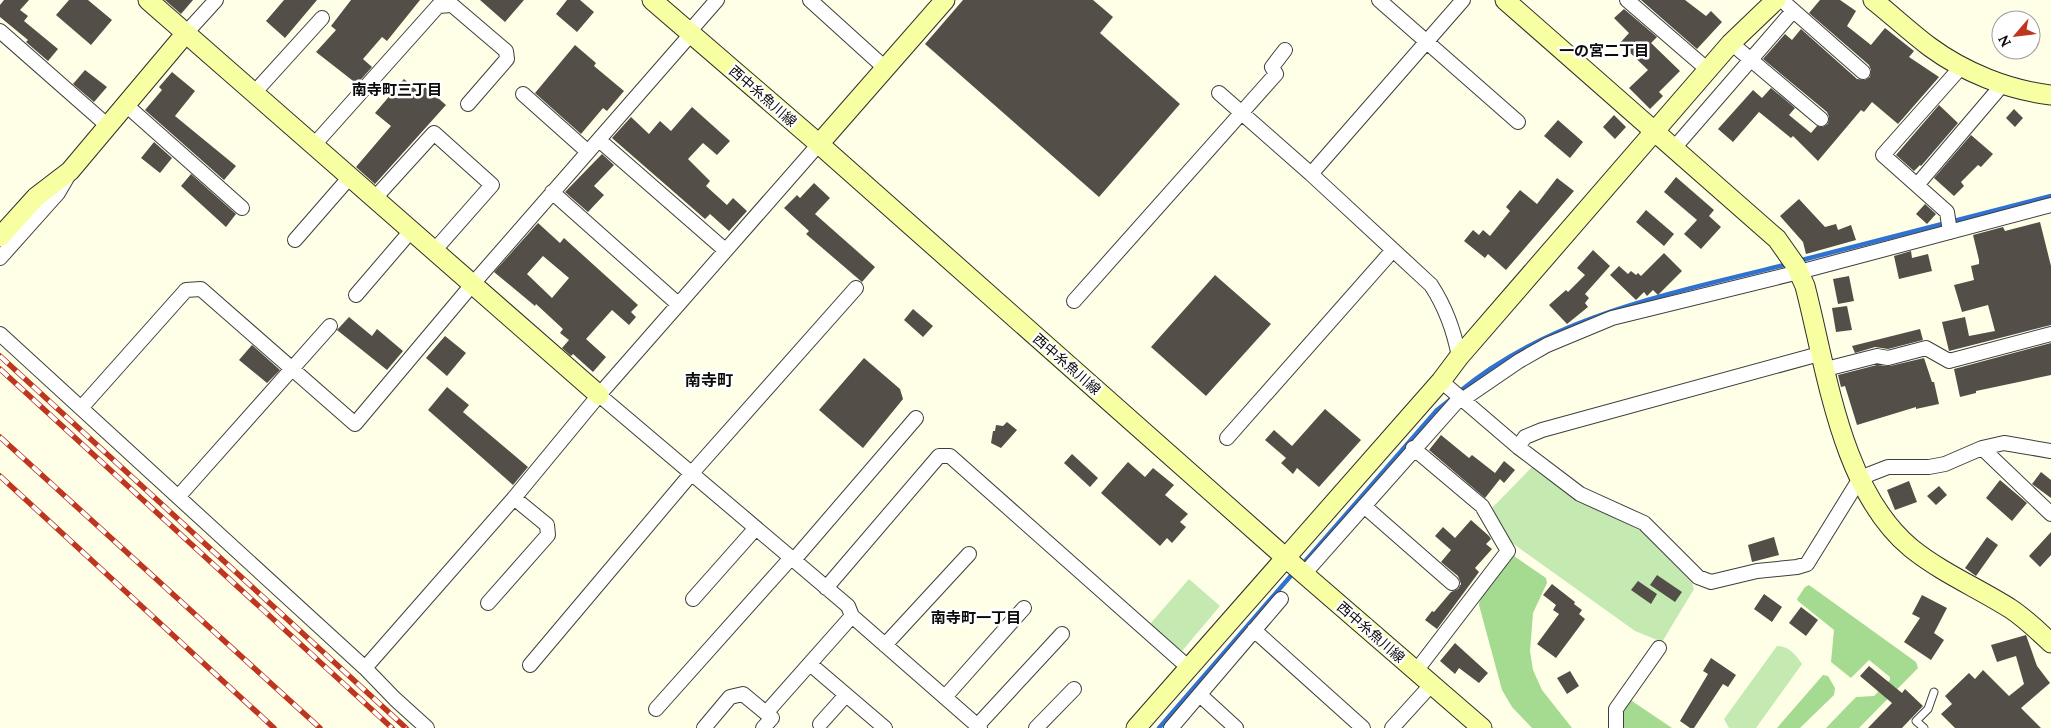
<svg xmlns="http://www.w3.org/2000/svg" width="2051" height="728" viewBox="0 0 2051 728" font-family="Lora,'Noto Sans JP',serif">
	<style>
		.green { fill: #c4eab1 }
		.forest { fill: #a4db90 }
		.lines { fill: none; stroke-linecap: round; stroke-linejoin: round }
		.stream { stroke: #3072d2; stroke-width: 4.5 }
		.building { fill: #534e47; fill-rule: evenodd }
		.lane-casing { stroke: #3e3e3e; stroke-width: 9 }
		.street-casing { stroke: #3e3e3e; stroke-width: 16 }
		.secondary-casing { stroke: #2d2d2d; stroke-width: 21 }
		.lane { stroke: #fff; stroke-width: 7 }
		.street { stroke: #fff; stroke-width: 14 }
		.secondary { stroke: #f8ffa3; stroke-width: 19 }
		.rail-casing { stroke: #be361f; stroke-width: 5.5 }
		.rail { stroke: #fff; stroke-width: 4; stroke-dasharray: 11; stroke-linecap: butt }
		.labels { text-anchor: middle; stroke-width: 5; stroke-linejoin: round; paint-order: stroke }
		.street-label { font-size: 14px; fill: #0b0b0b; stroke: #fff }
		.neighbourhood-label { font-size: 15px; font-weight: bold; fill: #0b0b0b; stroke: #fff }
		.quarter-label { font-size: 16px; font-weight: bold; fill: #0b0b0b; stroke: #fff }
	</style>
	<rect width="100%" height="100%" fill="#ffffe8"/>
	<!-- green -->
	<path class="green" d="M1533 466 1580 501 1640 530 1692 583 1694 589 1662 642 1635 631 1508 540 1492 508Z
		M1189 579 1220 606 1182 651 1150 624Z
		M1777 646C1789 646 1796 655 1802 664L1756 728H1729L1724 719Z"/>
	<!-- forest -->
	<path class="forest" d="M1514 556 1546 578 1547 583 1533 613 1530 651 1533 670 1542 690 1572 728H1532L1512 707 1502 690 1479 605 1480 598 1510 557Z
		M1809 585 1916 662 1918 668 1859 728H1826L1856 697 1874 696 1890 680V677L1869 660 1851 678 1831 662 1834 630 1798 601 1797 599 1805 587Z
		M1823 675 1828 676 1835 688 1834 695 1800 728H1777Z
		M1632 701 1672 728H1622L1621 714 1626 702Z"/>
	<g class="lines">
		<!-- stream -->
		<path class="stream" d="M1798 261 2051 196
			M1459 392C1551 315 1674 293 1788 264
			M1301 566 1437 410 1451 399
			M1159 728 1295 571"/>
	</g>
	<!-- building -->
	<path class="building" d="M4 0H29L20 10 28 16 24 21 58 49 48 61 26 42 28 40 0 17V5Z
		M69 0H88L112 20 91 45 56 15Z
		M165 0H193L181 14Z
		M284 0H317L285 38 266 21Z
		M351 0H420L387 41 382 37 363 59 372 67 357 84 316 52 336 30 331 26Z
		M480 0H524L505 22Z
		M567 0H580L594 12 577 32 556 14Z
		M963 0H1093L1113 17 1100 33 1180 104 1099 197 925 44Z
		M1641 0H1685L1706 16 1711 11 1722 22 1697 49Z
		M1820 0H1840L1856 11 1847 26 1871 45 1885 28 1914 51 1909 57 1939 77 1898 124 1872 102 1864 112 1861 110 1818 161 1793 136 1791 138 1759 112 1733 142 1718 129 1753 90 1762 98 1771 88 1795 108 1789 115 1811 133 1817 126 1823 127 1828 124 1829 117 1827 112 1763 59 1785 34 1792 40 1801 29 1857 79 1865 80 1870 77 1871 70 1869 65 1809 13Z
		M1624 9 1657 37 1651 43 1680 71 1659 92 1663 96 1650 109 1629 88 1648 70 1620 43 1629 33 1614 18Z
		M575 45 596 63 594 66 624 91 607 111 603 108 581 134 535 93Z
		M85 70 107 87 94 102 73 84Z
		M172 72 195 91 175 116 236 166 224 180 145 110 162 90 159 87Z
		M404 79 420 93 425 87 446 105 375 184 356 167 391 126 375 113Z
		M1939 105 1958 123 1921 166 1920 165 1914 171 1896 155Z
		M692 107 730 141 717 155 703 143 688 159 710 181 706 186 727 205 733 198 747 211 729 231 710 214 705 219 612 138 631 117 649 134 660 121 671 131Z
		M2014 109 2023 118 2015 127 2006 118Z
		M1614 115 1626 127 1615 139 1603 127Z
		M1558 120 1583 142 1570 158 1544 136Z
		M1971 135 1993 154 1981 167 1978 165 1961 182 1964 186 1954 196 1934 178Z
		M154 142 172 158 160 173 141 158Z
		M602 154 614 165 594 186 604 195 588 212 565 192Z
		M191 174 236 214 226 227 181 186Z
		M1676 177 1714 210 1709 216 1721 227 1701 249 1684 234 1697 220 1664 192Z
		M1557 178 1574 191 1506 270 1488 254 1485 258 1464 241 1473 230 1479 235 1483 230 1490 236 1510 211 1506 207 1520 190 1537 204Z
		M814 183 830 198 815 214 875 267 862 282 806 234 809 231 784 208 797 195 800 198Z
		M1799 199 1825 227 1836 224 1838 230 1851 225 1856 240 1806 254 1803 242 1780 216Z
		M1925 204 1936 214 1927 224 1916 214Z
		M1646 210 1674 234 1664 246 1636 222Z
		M2040 222 2051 266V325L1949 351 1942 322 1965 317 1969 336 1995 331 1988 305 1962 312 1954 285 1974 280 1971 266 1979 264V260L1973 235 2003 227 2005 231Z
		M538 223 560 243 564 238 638 305 631 312 636 317 629 325 612 310 586 339 606 357 593 372 573 354 571 356 562 348 569 340 560 333 563 329 536 304 535 306 494 272ZM543 256 569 278 552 298 527 274Z
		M1593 250 1610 266 1585 294 1589 298 1585 303 1588 307 1567 324 1549 305 1566 290 1568 292 1585 275 1577 268Z
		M1911 251 1912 258 1928 254 1932 271 1899 279 1894 256Z
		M1664 253 1682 271 1658 295 1653 290 1647 296 1644 292 1636 300 1610 275 1619 266 1628 274 1631 271 1636 275 1638 273 1641 276Z
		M1215 275 1271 324 1206 396 1151 347Z
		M1849 276 1854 301 1838 304 1833 279Z
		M1847 306 1852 330 1836 332 1832 308Z
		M913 309 933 326 923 337 904 320Z
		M349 317 372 336 377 329 403 351 387 370 337 330Z
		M1920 329 1923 340 1888 349 1875 347 1855 353 1852 346Z
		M445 336 466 353 447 376 426 358Z
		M2051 343V375L1976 391V393L1960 397 1954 369Z
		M252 345 280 370 267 383 239 360Z
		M864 358 900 389 903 399 863 448 819 410Z
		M1924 358 1932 382H1934L1939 404 1916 409V407L1857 425 1845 386 1841 387 1838 375 1877 365 1890 366Z
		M447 387 469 405 463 412 528 467 513 485 428 410Z
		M1325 409 1361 440 1319 487 1297 468 1293 474 1281 463 1286 458 1265 440 1274 430 1292 446Z
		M1007 422 1017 430 1001 448 991 443 993 431H995L996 425 1003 426Z
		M1441 435 1469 458 1472 455 1495 473 1504 461 1515 470 1504 483 1500 479 1485 498 1429 450Z
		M1072 454 1098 478 1090 487 1064 463Z
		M1128 462 1145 477 1153 468 1174 485 1165 495 1188 514 1180 522 1186 527 1172 543 1167 538 1160 546 1101 493Z
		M2041 472 2051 480V498L2032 484Z
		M2000 480 2027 503 2012 521 1986 498Z
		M1909 481 1917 502 1895 510 1887 490Z
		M1939 486 1947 495 1936 505 1927 496Z
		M1471 520 1489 536 1491 539 1486 544 1492 549 1475 568 1479 572 1437 629 1425 620 1432 611 1434 612 1451 592 1458 589 1461 584 1458 576 1441 562 1451 550 1435 536 1443 527 1455 538Z
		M2051 532V555L2040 567 2029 556Z
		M1774 537 1779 555 1752 562 1748 545Z
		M1987 537 1998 545 1976 576 1965 568Z
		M1657 575 1682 592 1675 602 1650 585Z
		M1638 581 1657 594 1651 604 1631 590Z
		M1552 584 1575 602 1574 604 1582 610 1579 614 1585 619 1556 658 1537 644 1559 614 1553 610 1556 605 1543 595Z
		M1764 594 1782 607 1772 622 1754 609Z
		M1922 595 1947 608 1934 633 1944 640 1931 660 1904 642 1920 618 1912 614Z
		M1801 607 1818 620 1806 636 1789 623Z
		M2026 635 2037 666 2050 683 2021 708 2041 728H1955L1941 714 1952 704 1945 696 1969 673 1975 679 1983 670 2009 696 2024 684 2016 656 1997 662 1991 645Z
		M1455 643 1488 673 1479 683 1459 668 1455 674 1440 661Z
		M1711 658 1736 675 1728 687 1723 684 1694 728H1690L1680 721 1708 674 1703 671Z
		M1869 666 1902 693 1905 689 1923 706 1902 728H1868L1892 703 1860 676Z
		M1570 671 1579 686 1567 694 1557 678Z"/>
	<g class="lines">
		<defs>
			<path id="lane" d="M1924 728 1916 721 1928 709 1934 692"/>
			<path id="street" d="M810 0 885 68
				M1379 0 1518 122
				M1627 0 1708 70
				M1787 5 1863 72
				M0 31 108 126
				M689 32 717 0
				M186 33 216 0
				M1731 43 1821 119
				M254 93 322 18
				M1219 93 1311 174
				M523 94 588 152
				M126 105 242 208
				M599 140 725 250
				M313 146 438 6 452 5 506 51 507 59 468 104
				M1675 147 1793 11
				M1917 185 2003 84
				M552 192 678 304
				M374 199 434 133 492 185 433 252
				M1950 232 1947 212 1883 155 1962 66
				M295 240 349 178
				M0 258 58 193 68 176
				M356 295 410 232
				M1074 301 1276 74 1272 67 1285 50
				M0 334 365 668 395 699 427 728
				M1459 357C1454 330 1446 308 1431 285L1311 174 1463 0
				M1826 369 1877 356 1888 358 1926 348 1949 361 2051 334
				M1441 381 1518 447 1580 494 1644 523 1698 577 1711 582 1757 571 1797 567 1807 564 1859 480 1870 474 1888 467H1929L1945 464 1982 448 2004 443 2051 451
				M599 395 848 606 852 616 980 728
				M1462 400 1519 361 1547 345 1612 318 1799 272 2051 205
				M81 408 186 290 201 289 355 424 471 286 691 34
				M1227 438 1393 250
				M1518 447 1525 437 1542 430 1823 353
				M1413 448 1482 506 1508 551 1416 671
				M1982 448 2051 514
				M178 497 330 326
				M1364 506 1452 583
				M793 561 916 418
				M1304 574 1460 398
				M826 588 939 456H950L1189 668
				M693 599 755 529
				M488 603 548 535 547 525 514 498
				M1254 630 1363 728
				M885 645 969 554
				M810 664 885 728
				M530 665 691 474 856 288
				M365 668 514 498 599 395 819 144
				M1200 695 1236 728
				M945 697 1024 608
				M656 709 790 559
				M766 713 852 616
				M820 724 846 695
				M977 726 1062 634
				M704 728 730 697 743 694 772 718 763 728
				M1036 728 1074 689
				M1171 728 1281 599
				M1392 728 1431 685
				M1616 728V709L1659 648"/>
			<path id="secondary" d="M148 0 599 395
				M652 0 819 144 1304 574 1482 728
				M1505 0 1777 239 1796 266 1805 286C1827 371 1841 490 1911 548 1942 573 1978 588 2011 609 2026 619 2038 631 2051 643
				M1873 0C1892 15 1910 32 1930 47 1964 72 2008 90 2051 95
				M819 144 945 0
				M0 237 36 197 70 171 186 33
				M1136 728 1441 381 1459 357 1731 43 1776 0"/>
		</defs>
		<!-- lane casing -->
		<use href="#lane" class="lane-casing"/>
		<!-- street casing -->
		<use href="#street" class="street-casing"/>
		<!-- secondary casing -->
		<use href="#secondary" class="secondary-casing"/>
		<!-- lane -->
		<use href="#lane" class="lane"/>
		<!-- street -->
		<use href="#street" class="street"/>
		<!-- secondary -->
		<use href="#secondary" class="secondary"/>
		<defs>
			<path id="rail" d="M0 356 406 728
				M0 369 392 728
				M0 437 320 728
				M0 476 274 728"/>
		</defs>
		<!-- rail casing -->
		<use href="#rail" class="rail-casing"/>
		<!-- rail -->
		<use href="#rail" class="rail"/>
	</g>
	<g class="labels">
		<!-- street labels -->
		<g class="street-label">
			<text transform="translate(763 96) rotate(41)" y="5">西中糸魚川線</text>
			<text transform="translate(1067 364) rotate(41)" y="5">西中糸魚川線</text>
			<text transform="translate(1371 632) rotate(41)" y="5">西中糸魚川線</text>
		</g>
		<!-- neighbourhood labels -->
		<g class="neighbourhood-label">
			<text x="1604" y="56">一の宮二丁目</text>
			<text x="397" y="95">南寺町三丁目</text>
			<text x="976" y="623">南寺町一丁目</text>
		</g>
		<!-- quarter labels -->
		<g class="quarter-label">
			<text x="709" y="386">南寺町</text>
		</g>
	</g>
	<!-- north arrow -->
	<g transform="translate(2016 35) rotate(242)"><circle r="24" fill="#ffffff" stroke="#9d9d9d"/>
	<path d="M0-4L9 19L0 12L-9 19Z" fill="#be361f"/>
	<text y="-8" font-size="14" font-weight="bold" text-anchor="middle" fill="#0b0b0b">N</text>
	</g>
</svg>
